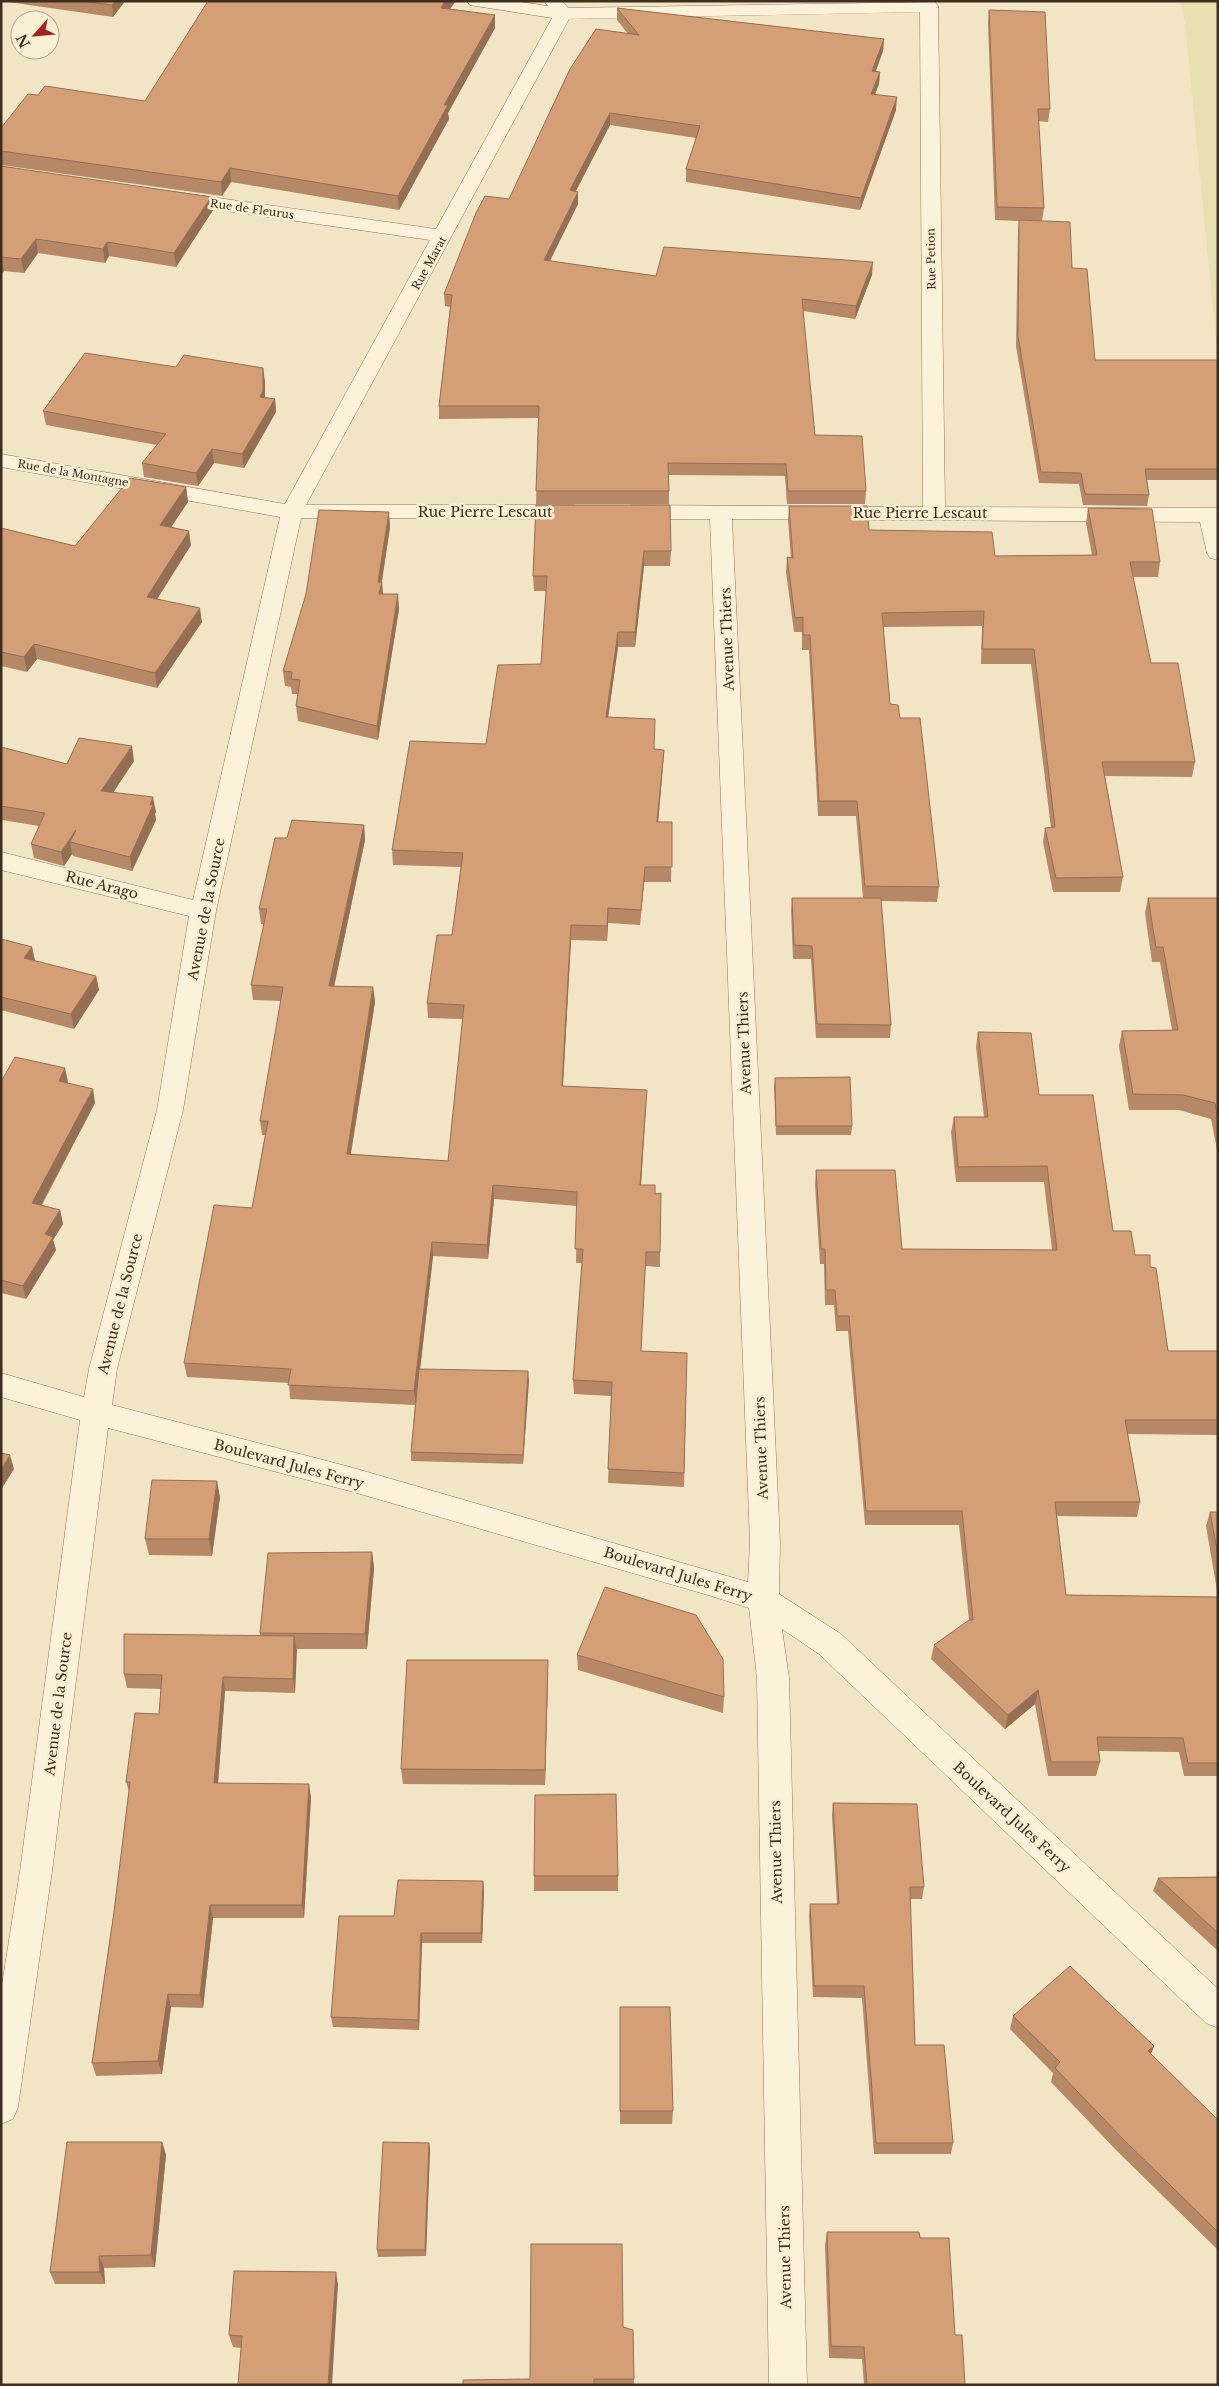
<svg xmlns="http://www.w3.org/2000/svg" width="1219" height="2386" viewBox="0 0 1219 2386" font-family="'Libre Baskerville',serif">
	<style>
		.farmland { fill: #e9e0b1 }
		.lines { fill: none; stroke-linecap: round; stroke-linejoin: round }
		.street-casing { stroke: #907659; stroke-width: 1 }
		.street { fill: #fcf2d9; fill-rule: evenodd }
		.wall { fill: #b68866 }
		.shaded-wall { fill: #946f53 }
		.building { fill: #d49e77; stroke: #946f53 }
		.labels { text-anchor: middle; stroke-width: 5; stroke-linejoin: round; paint-order: stroke }
		.far-street-label { font-size: 11px; fill: #3e2e1e; stroke: #f9efd5 }
		.street-label { font-size: 14px; fill: #3e2e1e; stroke: #f9efd5 }
	</style>
	<rect width="100%" height="100%" fill="#f2e5c5"/>
	<!-- farmland -->
	<path class="farmland" d="M1180 1H1218V361L1185 23Z"/>
	<g class="lines">
		<defs>
			<path id="street" d="M467 1H514L548 6 544 1H562L568 8 935 2 938 6 945 507 1218 508V560L1210 558 1207 553 1200 522 732 519 780 1542 779 1594 841 1634 1218 1989V2028L1206 2023 819 1654 782 1629 789 1678 807 2385H769L757 1678 749 1608 708 1595 350 1491 108 1428 52 1871 18 2107 13 2119 1 2124V1991L20 1871 80 1420 1 1397V1373L84 1397 89 1369 157 1110 189 916 1 870V852L193 900 280 517 1 467V454L285 504 430 240 176 204 169 202 166 198 169 194 176 192 436 229 552 18 476 6 470 5ZM920 12 923 507 632 505 624 507 621 512 624 517 632 519H710L750 1542 748 1582 350 1467 112 1405 117 1369 183 1110 216 911 301 518 574 519 582 517 585 512 582 507 574 505H306L569 19Z"/>
		</defs>
		<!-- street casing -->
		<use href="#street" class="street-casing"/>
		<!-- street -->
		<use href="#street" class="street"/>
	</g>
	<!-- wall -->
	<path class="wall" d="M1 1H125L113 17Z
		M617 8 884 39 883 51 876 71 880 72 879 84 875 95 896 110 860 210 686 182V169L696 138 610 125 576 191 578 204 550 261 656 276 872 275 855 319 803 311 815 435 866 491 865 504H787L785 476 669 475V504H536L538 418 439 419V406L450 307 445 306 444 294 509 199 628 34 617 20Z
		M450 9 495 15V28L448 113 449 119 399 210 231 182 222 196 1 165V128L38 95 145 101Z
		M989 10 1050 109 1048 122 1038 121 1044 208 1042 221 1072 268 1095 360H1218V480H1147L1149 495 1147 506 1083 505 1079 484 1039 483 1016 346 1018 230 1019 221 995 220 988 23Z
		M1 166 213 210 176 267 109 256 105 263 38 253 24 273 4 271 1 274Z
		M265 381V397L275 399 276 412 244 468 214 463 198 486 144 477 142 463 157 445 46 425 43 411Z
		M186 487 188 502 171 527 191 545 157 599 202 622 157 688 37 659 27 672 1 666V528L75 546Z
		M536 505 671 551 670 566H644L635 647H618L608 717 654 749 664 750 663 765 658 822H672L671 882H644L640 925 608 923 607 941 571 940 563 1086 646 1104 641 1185 655 1194 660 1252V1267L645 1266 641 1351 687 1353 684 1487 608 1483 611 1396 574 1394 573 1380 582 1263H576L577 1206 494 1199 488 1259 433 1256 420 1369 529 1380 523 1464 411 1461V1452L415 1405 290 1399 289 1383 187 1377 184 1363 252 1208 265 1135H262L260 1121 281 1001 253 1000 251 985 264 924H261L259 909 287 838 364 825 365 840 334 986 373 987 375 1002 351 1154 448 1161 463 1019 428 1018 427 1003 452 935 461 867 393 865 392 850 486 744 541 664 546 591H534L533 576Z
		M789 506 869 530 995 556 1092 555 1086 523 1088 508 1160 562 1158 577H1133L1151 663 1195 762 1192 777 1105 776 1123 877 1120 892H1053L1043 842 1045 828H1051L1031 664H981L982 626 883 627 890 704 900 718 939 887 937 902 881 901 891 1025 890 1038H816L811 959H793L791 911 792 898H863L856 816H818L809 650H802V632H794L786 572 787 557 791 558 788 520Z
		M390 527 382 582 383 594 399 609 378 740 298 721 296 706 298 694H292L291 687 285 686 283 671Z
		M1 747 67 764 134 761 113 793 156 812 155 814 156 820 132 871 73 856 72 854 64 866 34 858 31 844 39 826 2 820 1 822Z
		M1148 898H1218V1155L1211 1119 1179 1110H1129L1119 1046 1122 1031 1172 1030 1160 962H1152L1145 913Z
		M1 939 32 947 35 961 96 976 99 990 74 1029 1 1010Z
		M978 1032 1039 1095 1113 1231 1135 1255 1150 1267 1168 1351H1218V1435L1128 1434 1140 1502 1137 1517 1057 1516 1066 1595 1218 1597V1776H1184L1179 1752 1099 1751 1100 1762 1096 1776H1048L1035 1704 1005 1729 931 1659 934 1645 969 1620 959 1525H865L848 1331H836L834 1305H825L824 1264H820L815 1185 816 1170 902 1249 1052 1250 1044 1182H956L951 1132 954 1117H984L976 1047Z
		M775 1078 852 1126 851 1135H776L774 1087Z
		M1 1082H68V1083L95 1103 42 1205 60 1210 63 1224 53 1240 56 1250 26 1299 1 1293Z
		M220 1497 212 1556 149 1555 145 1539Z
		M1210 1512H1218V1596L1206 1526Z
		M372 1552 374 1568 367 1649H296L295 1693 225 1691 218 1783 311 1797 304 1918H213L203 2008 171 2007 162 2074 96 2076 92 2063 114 1912 129 1791 126 1782 159 1714 161 1689 127 1688 124 1674 260 1636V1633Z
		M577 1655 724 1697 723 1713 578 1670Z
		M548 1676 545 1785 403 1784 401 1769Z
		M833 1803 924 1887 922 1899H910L915 2045 953 2143 951 2154H874L862 1998 813 1997 809 1916 810 1904H837L832 1816Z
		M534 1876H618V1891H534Z
		M1218 1877V1951L1153 1891 1158 1878Z
		M483 1881 484 1891 482 1943H422L419 2030 333 2027 331 2017 394 1916Z
		M620 2007 673 2111 672 2124H620Z
		M1013 2016 1154 2046 1151 2054 1218 2120V2250L1117 2151 1051 2082 1053 2073 1010 2029Z
		M162 2142 166 2155 155 2267 104 2268 105 2284H55L50 2272Z
		M429 2143 430 2149 426 2256 378 2257 377 2250Z
		M827 2232 920 2238 955 2335 965 2385H864L862 2359 829 2358 825 2245Z
		M338 2284 241 2348 233 2347 229 2335Z
		M623 2327 633 2330 634 2385H463L530 2379Z"/>
	<!-- shaded-wall -->
	<path class="shaded-wall" d="M115 1H125L113 17 112 5Z
		M445 1H456L441 21V8Z
		M495 15V28L448 113 449 119 399 210 398 196 444 105Z
		M884 39 883 51 871 83 872 71Z
		M880 72 879 84 870 106 871 94Z
		M897 97 896 110 860 210 861 198Z
		M610 113V125L570 202V190Z
		M230 168 231 182 222 196 221 182Z
		M578 192V204L544 272V260Z
		M211 197 213 210 176 267 174 253Z
		M36 239 38 253 24 273 21 259Z
		M107 242 109 256 105 263 103 249Z
		M1 257 4 271 1 274Z
		M873 262 872 275 855 319 856 306Z
		M263 368 265 381V405L260 397Z
		M275 399 276 412 244 468 242 454Z
		M212 449 214 463 198 486 196 473Z
		M186 487 188 502 163 539 160 525Z
		M389 512 390 527 381 585 382 582 383 597 380 609 378 582Z
		M189 531 191 545 149 612 147 597Z
		M644 551V566L635 647V632Z
		M398 594 399 609 378 740 377 726Z
		M200 608 202 622 157 688 155 673Z
		M618 632V647L606 732V717Z
		M34 644 37 659 27 672 24 657Z
		M132 746 134 761 104 806 101 791Z
		M664 750 663 765 657 837V822Z
		M153 797 156 812 155 814 156 820 132 871 130 857Z
		M364 825 365 840 331 1001 329 986Z
		M76 830 70 842 72 854 64 866 61 852Z
		M645 867 644 882 640 925 641 910Z
		M608 908V923L607 941V926Z
		M571 925V940L562 1101V1086Z
		M32 947 35 961 24 958Z
		M96 976 99 990 74 1029 71 1014Z
		M373 987 375 1002 348 1169 347 1154Z
		M65 1068 68 1082 62 1095 59 1081Z
		M93 1089 95 1103 35 1216 32 1203Z
		M647 1090 646 1104 640 1199V1185Z
		M493 1185 494 1199 488 1259 487 1245Z
		M60 1210 63 1224 53 1240 56 1250 26 1299 23 1286 45 1234Z
		M432 1242 433 1256 416 1405 414 1391Z
		M646 1252 645 1266 640 1366 641 1351Z
		M528 1371 529 1380 523 1464V1455Z
		M10 1455 14 1469 1 1490V1470Z
		M217 1481 220 1497 212 1556 209 1539Z
		M372 1552 374 1568 367 1649 365 1634Z
		M294 1636 297 1650 295 1693 293 1679Z
		M548 1660V1676L545 1785V1770Z
		M223 1677 225 1691 217 1797 214 1783Z
		M1038 1690 1035 1704 1005 1729 1008 1715Z
		M309 1784 311 1797 304 1918 302 1905Z
		M483 1881 484 1891 482 1943 481 1933Z
		M210 1905 213 1918 203 2008 200 1995Z
		M421 1933 422 1943 419 2030 418 2020Z
		M168 1994 171 2007 162 2074 158 2061Z
		M1154 2046 1149 2059 1148 2051Z
		M162 2142 166 2155 155 2267 151 2255Z
		M429 2143 430 2149 426 2256 425 2250Z
		M99 2256 104 2268 105 2284 100 2272Z
		M336 2272 338 2284 332 2385H328Z"/>
	<!-- building -->
	<path class="building" d="M81 1H115L112 5Z
		M208 1H445L441 8 495 15 444 105H448L398 196 230 168 221 182 1 151V128L28 94 38 95 45 86 145 101Z
		M617 8 884 39 872 71 880 72 871 94 897 97 861 198 686 169 700 126 610 113 570 190 578 192 544 260 656 276 664 247 873 262 856 306 802 299 815 435 862 436 866 491H788L786 464 668 463 669 491H536L539 406H439L452 295 444 294 476 213 485 196 509 199 570 69 596 29 639 35Z
		M989 10 1045 12 1050 109H1038L1044 208 997 207Z
		M1 166 211 197 174 253 107 242 103 249 36 239 21 259 1 257Z
		M1019 220 1070 222 1072 268 1087 269 1095 360H1218V469H1145L1149 495 1085 494 1081 473 1041 472 1018 336Z
		M85 353 176 367 184 355 263 368V391L260 397 275 399 242 454 212 449 196 473 142 463 166 434 43 411Z
		M130 478 186 487 160 525 189 531 147 597 200 608 155 673 34 644 24 657 1 652V528L75 546Z
		M536 505H670L671 551H644L635 632H618L606 717 655 719 654 749 664 750 657 822H672V867H645L641 910 608 908 607 926 571 925 562 1086 647 1090 640 1185H655V1194L661 1193 660 1252H646L641 1351 687 1353 684 1473 608 1469 612 1382 573 1380 583 1249H575L577 1192 493 1185 487 1245 432 1242 414 1391 288 1385 291 1369 184 1363 214 1205 252 1208 268 1121H260L283 987 251 985 267 909H259L275 838H287L292 820 364 825 329 986 373 987 347 1154 448 1161 464 1005 427 1003 437 935H452L463 853 392 850 410 741 486 744 498 665 541 664 547 576H533Z
		M789 506H867L869 530 992 532 995 556 1097 555 1088 508 1152 509 1160 562H1130L1151 663H1178L1195 762H1102L1123 877 1056 878 1045 828 1055 827 1034 649H982L984 611 882 613 890 704 898 705 900 718H920L939 887 865 886 857 801H819L810 635H803V617L795 618 787 557 793 558Z
		M319 510 389 512 378 582H382L379 594H398L377 726 296 706 300 680 291 679 292 672 283 671 306 594Z
		M79 738 132 746 101 791 153 797 150 805H153L130 857 70 842 76 830 61 852 31 844 45 813 1 806V747L67 764Z
		M792 898H881L891 1025 817 1024 812 946 794 945Z
		M1148 898H1218V1120L1215 1103 1183 1095 1133 1094 1122 1031 1178 1030 1163 947H1156Z
		M1 939 32 947 24 958 96 976 71 1014 1 997Z
		M978 1032 1031 1033 1039 1095H1093L1113 1231H1131L1135 1255H1150V1267L1156 1268 1168 1351H1218V1420H1125L1140 1502H1055L1066 1595 1218 1597V1763H1188L1183 1738 1097 1737 1100 1762H1051L1038 1690 1008 1715 934 1645 969 1620H973L962 1511H866L849 1316H837L835 1290H826L825 1249H821L816 1170H895L902 1249 1057 1250 1047 1166 958 1167 954 1117H988Z
		M15 1057 65 1068 59 1081 93 1089 32 1203 60 1210 45 1234 53 1237 23 1286 1 1280V1082Z
		M850 1077 852 1126H776L775 1078Z
		M419 1369 528 1371 523 1455 411 1452Z
		M1 1453 10 1455 1 1470Z
		M152 1480 217 1481 209 1539H145Z
		M1210 1512H1218V1556Z
		M372 1552 365 1634 260 1633 268 1553Z
		M605 1587 696 1615 723 1659 724 1697 577 1655Z
		M124 1634 294 1636 293 1679 223 1677 214 1783 309 1784 302 1905H210L200 1995 168 1994 158 2061 92 2063 114 1912 130 1782H126L135 1713 159 1714 162 1675 124 1674Z
		M407 1660H548L545 1770 401 1769Z
		M616 1794 618 1876H534L535 1795Z
		M833 1803 917 1804 924 1887H910L915 2045H944L953 2143H876L864 1986H814L810 1904H839Z
		M1218 1877V1933L1158 1878Z
		M398 1880 483 1881 481 1933H421L418 2020 331 2017 339 1916H394Z
		M1070 1966 1154 2046 1148 2051 1218 2120V2232L1122 2138 1055 2068 1060 2062 1013 2016Z
		M620 2007H670L673 2111H620Z
		M67 2142H162L151 2255 99 2256 100 2272H50Z
		M383 2142 429 2143 425 2250H377Z
		M827 2232H919L920 2238H949L955 2335H962L965 2385H867L864 2347 831 2346Z
		M531 2244H622L623 2327 633 2330 634 2379H594V2385H463V2380L530 2379Z
		M234 2271 336 2272 328 2385H238L242 2336 229 2335Z"/>
	<g class="labels">
		<!-- far-street labels -->
		<g class="far-street-label">
			<text transform="translate(252 209) rotate(8)" y="4">Rue de Fleurus</text>
			<text transform="translate(931 259) rotate(-91)" y="4">Rue Petion</text>
			<text transform="translate(429 263) rotate(-61)" y="4">Rue Marat</text>
			<text transform="translate(73 473) rotate(10)" y="4">Rue de la Montagne</text>
		</g>
		<!-- street labels -->
		<g class="street-label">
			<text x="485" y="517">Rue Pierre Lescaut</text>
			<text x="920" y="518">Rue Pierre Lescaut</text>
			<text transform="translate(727 639) rotate(-92)" y="5">Avenue Thiers</text>
			<text transform="translate(102 885) rotate(14)" y="5">Rue Arago</text>
			<text transform="translate(206 909) rotate(-79)" y="5">Avenue de la Source</text>
			<text transform="translate(744 1043) rotate(-92)" y="5">Avenue Thiers</text>
			<text transform="translate(120 1304) rotate(-76)" y="5">Avenue de la Source</text>
			<text transform="translate(761 1448) rotate(-92)" y="5">Avenue Thiers</text>
			<text transform="translate(289 1464) rotate(15)" y="5">Boulevard Jules Ferry</text>
			<text transform="translate(678 1574) rotate(17)" y="5">Boulevard Jules Ferry</text>
			<text transform="translate(58 1704) rotate(-83)" y="5">Avenue de la Source</text>
			<text transform="translate(1012 1817) rotate(43)" y="5">Boulevard Jules Ferry</text>
			<text transform="translate(776 1852) rotate(-91)" y="5">Avenue Thiers</text>
			<text transform="translate(785 2257) rotate(-91)" y="5">Avenue Thiers</text>
		</g>
	</g>
	<!-- border -->
	<rect width="1219" height="2386" fill="none" stroke="#3e2e1e" stroke-width="5"/>
	<!-- north arrow -->
	<g transform="translate(35 35) rotate(243)"><circle r="24" fill="#f9efd5" stroke="#aea28c"/>
	<path d="M0-4L9 19L0 12L-9 19Z" fill="#a52223"/>
	<text y="-8" font-size="14" font-weight="bold" text-anchor="middle" fill="#3e2e1e">N</text>
	</g>
</svg>
